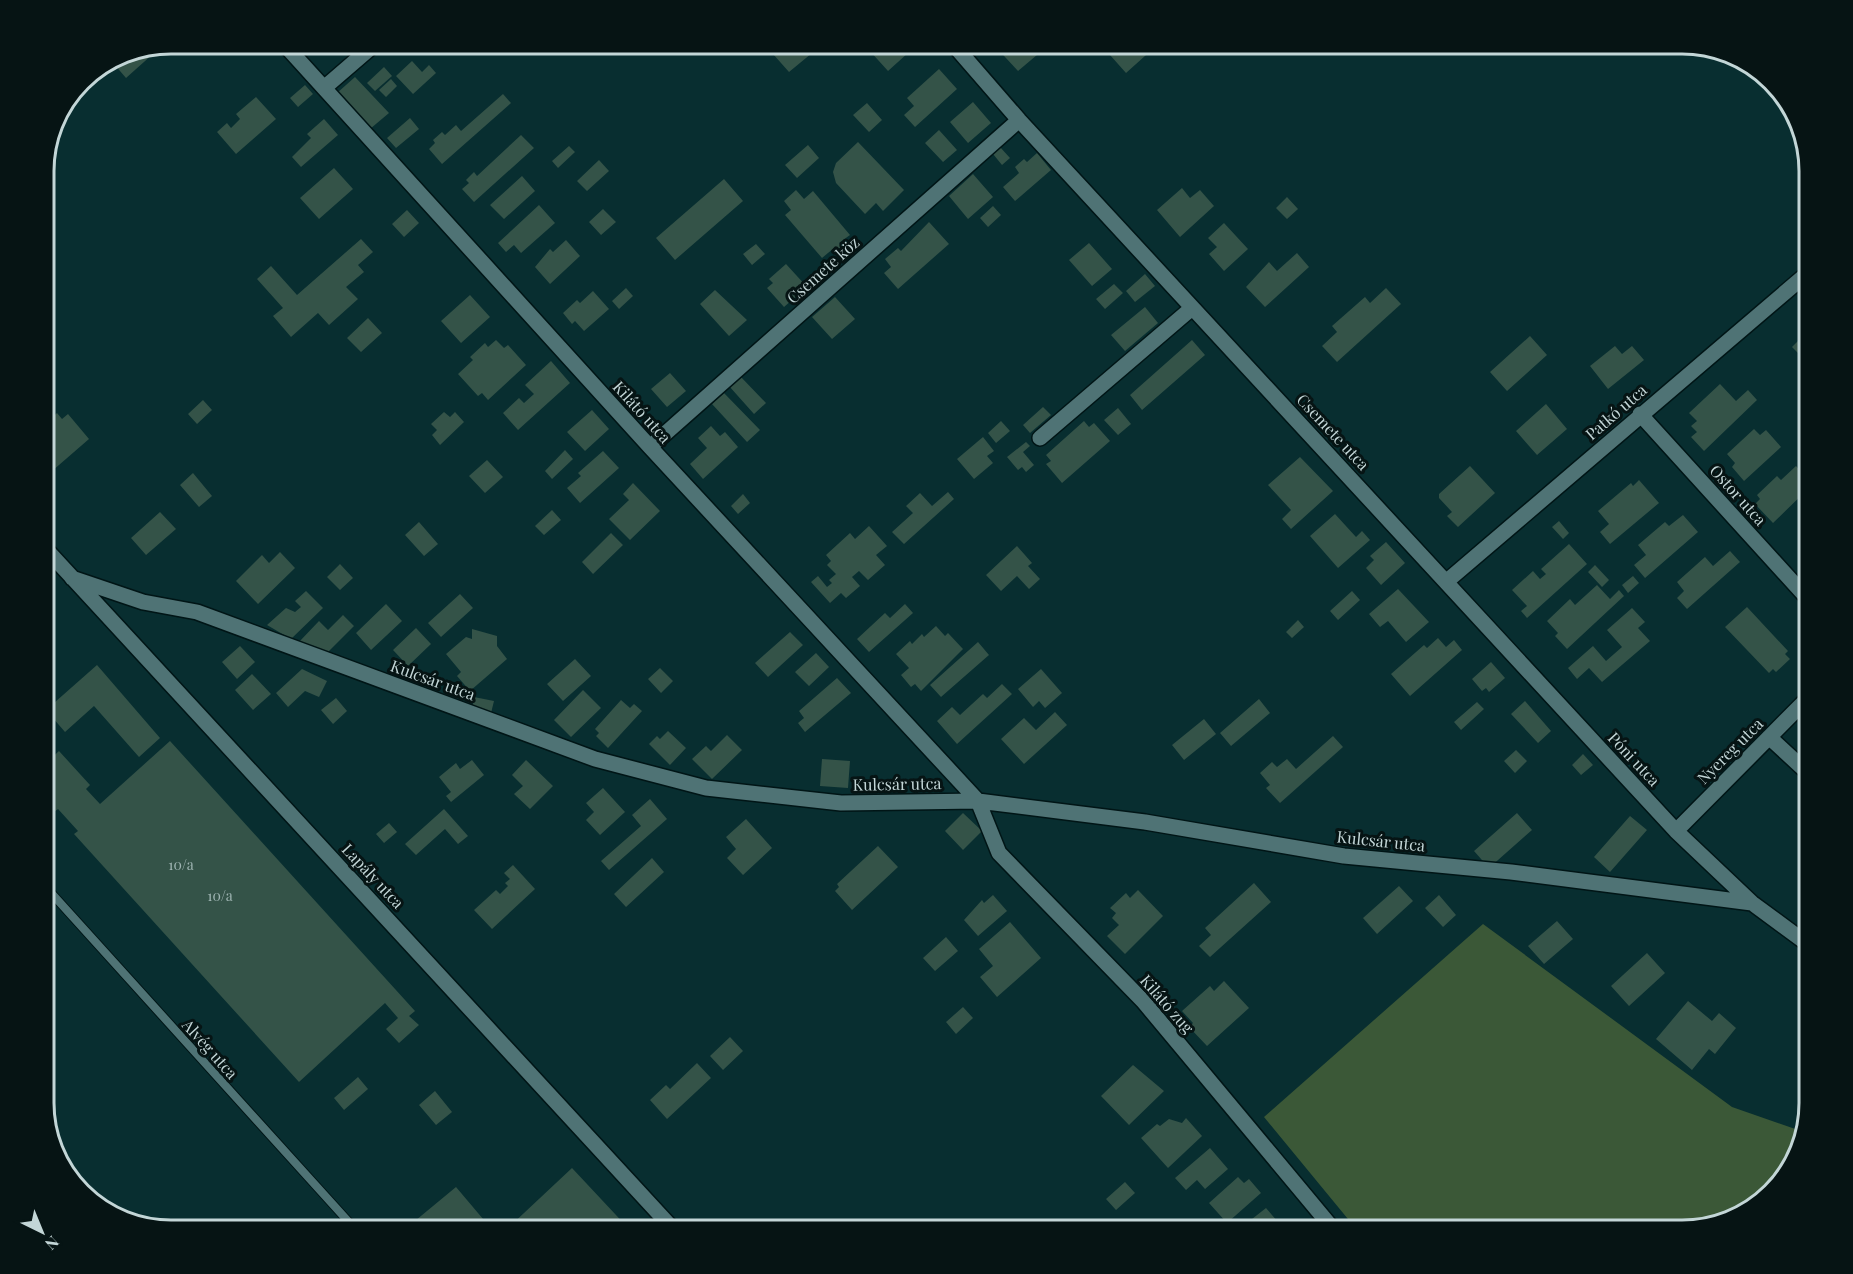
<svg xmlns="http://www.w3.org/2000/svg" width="1853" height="1274" viewBox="0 0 1853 1274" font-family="'Playfair Display',serif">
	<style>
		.forest { fill: #3b5837 }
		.building { fill: #345348 }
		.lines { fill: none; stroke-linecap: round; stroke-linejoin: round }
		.service-casing { stroke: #001516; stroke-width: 10 }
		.minor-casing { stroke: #001516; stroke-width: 18 }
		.service { stroke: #4f7375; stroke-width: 8 }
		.minor { stroke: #4f7375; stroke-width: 15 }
		.labels { text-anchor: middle; stroke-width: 6; stroke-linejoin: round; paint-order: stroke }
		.number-label { font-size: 14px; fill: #9fb5b3 }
		.street-label { font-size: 16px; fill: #c3d6d7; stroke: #061414 }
		.rim { fill: none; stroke: #c3d6d7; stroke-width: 3 }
	</style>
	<rect width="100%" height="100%" fill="#082e30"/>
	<!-- forest -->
	<path class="forest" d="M1483 924 1732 1107 1801 1131 1788 1174 1739 1217 1683 1230H1357L1264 1117Z"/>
	<!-- building -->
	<path class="building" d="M786 44H823L789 72 773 54Z
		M876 44H918L888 71 869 50Z
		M993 44H1050L1018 71Z
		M1105 44H1152L1155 47 1126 73 1102 46Z
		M163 45 126 78 114 64 128 52Z
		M412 61 422 72 429 65 436 73 413 94 396 76Z
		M384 67 392 76 375 91 367 83Z
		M939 69 957 89 915 127 904 115 914 106 907 98Z
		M355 77 389 113 370 129 337 93Z
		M391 79 397 86 386 97 379 90Z
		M305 85 313 94 298 107 290 98Z
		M503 94 511 103 442 164 429 149 435 143 433 140 442 132 445 135 456 125 461 131Z
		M256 97 276 119 236 154 217 132 227 123 231 128 240 119 236 114Z
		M973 102 991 123 968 143 950 122Z
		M867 103 882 120 869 132 853 115Z
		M410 118 419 129 396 148 387 138Z
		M324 119 338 135 301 167 292 157 311 138 307 134Z
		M939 130 957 150 943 162 925 143Z
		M521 135 534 148 474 202 462 189 469 183 466 180 474 172 477 176Z
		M858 142 904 190 883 211 876 203 865 214 836 183 833 172 836 163Z
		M808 145 819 158 797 178 785 165Z
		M569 146 575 152 558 168 552 161Z
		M1000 147 1010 158 1002 165 993 154Z
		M1037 153 1051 170 1015 201 1003 187 1019 173 1015 167 1024 159 1027 162Z
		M599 160 609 171 587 191 577 181Z
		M334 168 353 189 319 219 300 198Z
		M973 174 993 197 968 219 949 196Z
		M522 176 535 191 504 219 490 205Z
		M724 179 743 201 675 260 656 238Z
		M1182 188 1190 198 1200 190 1214 206 1180 237 1157 210Z
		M796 190 804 199 813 191 850 235 839 243 842 246 836 251 834 248 822 258 785 215 791 210 784 201Z
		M1287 197 1298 209 1287 219 1276 208Z
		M539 205 555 223 521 253 514 245 506 252 498 243Z
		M993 206 1001 215 988 227 980 218Z
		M603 209 616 222 601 235 589 222Z
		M407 210 419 223 404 237 392 224Z
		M929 222 949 244 898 289 884 273 891 267 885 259 898 248 901 251Z
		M1224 223 1248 249 1224 271 1209 254 1217 247 1208 238Z
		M361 239 373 252 358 265 364 272 346 287 358 299 329 325 318 313 291 337 273 316 283 308 257 279 271 266 297 295Z
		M566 240 580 256 550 284 535 267 550 249 553 252Z
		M1089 243 1112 269 1092 286 1069 260Z
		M756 244 765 254 752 265 743 254Z
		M1297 253 1309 267 1265 307 1246 287 1269 262 1277 271Z
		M786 264 807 287 784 307 767 288 773 283 769 279Z
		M1145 274 1155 286 1135 302 1126 291Z
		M1114 284 1123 293 1105 309 1096 299Z
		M626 288 633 296 619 309 612 301Z
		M1386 288 1401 304 1337 362 1322 346 1337 332 1332 326 1365 297 1370 303Z
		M715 290 747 320 729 336 700 304Z
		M593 291 609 309 584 331 575 321 572 324 563 313 577 300 580 303Z
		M470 295 490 317 461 343 441 321Z
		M835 297 855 319 832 339 812 317Z
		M1145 307 1158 323 1125 351 1111 335Z
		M368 318 382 333 361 352 347 338Z
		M1809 330V354L1804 359 1792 347Z
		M1530 336 1547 355 1507 391 1490 372Z
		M496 340 504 348 508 345 526 365 488 400 482 393 478 396 458 374 473 360 470 357 485 343 488 347Z
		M1192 340 1205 355 1142 410 1130 395Z
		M1615 346 1622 354 1632 346 1644 360 1608 389 1590 366Z
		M551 361 570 383 518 430 503 413 519 398 524 403 534 394 525 385Z
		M670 373 686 391 667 407 651 389Z
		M740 376 766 403 754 414 729 386Z
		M1720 384 1736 401 1748 390 1757 400 1704 451 1691 437 1697 432 1691 426 1697 421 1689 413Z
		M724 393 760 430 747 442 712 404Z
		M203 400 212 410 197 424 188 414Z
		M1546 404 1567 429 1537 455 1516 431Z
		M1043 407 1051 415 1030 433 1023 425Z
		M1118 408 1131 424 1118 435 1104 420Z
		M592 410 609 429 585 451 567 432Z
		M444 412 450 417 455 412 464 422 440 445 432 435 437 430 431 424Z
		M57 413 62 419 68 414 89 439 44 478V425Z
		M1001 421 1010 431 996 443 988 433Z
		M1084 421 1089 427 1094 423 1110 441 1062 483 1046 464 1051 461 1046 455Z
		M711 426 720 436 725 432 738 447 703 479 690 464 707 448 698 438Z
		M1754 429 1760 435 1766 430 1781 447 1744 481 1732 467 1735 463 1727 454Z
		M983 437 994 451 987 456 993 463 974 479 957 459Z
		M1026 442 1030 446 1023 452 1034 465 1026 472 1022 467 1018 470 1007 457Z
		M565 450 573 459 552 479 545 471Z
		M603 451 619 468 580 503 567 488 581 476 578 473Z
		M1300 457 1333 491 1291 529 1282 519 1291 510 1268 485Z
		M487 460 503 477 485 493 469 476Z
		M1470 466 1495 493 1458 527 1447 516 1452 512 1439 498V494Z
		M1796 466 1809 480V488L1773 523 1755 504 1760 499 1757 495 1777 476 1781 480Z
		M193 473 212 496 199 507 180 485Z
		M1639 480 1659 503 1610 544 1600 532 1609 524 1598 511 1631 483 1633 486Z
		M633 483 660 511 630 540 609 519 629 500 623 494Z
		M948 492 954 499 904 544 892 532 913 513 906 506 920 493 932 506Z
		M743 494 750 503 738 514 731 506Z
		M552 510 561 520 544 535 535 526Z
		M160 512 176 529 146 555 131 538Z
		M1335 514 1356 537 1362 531 1370 540 1338 568 1310 536Z
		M1683 515 1698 532 1645 578 1634 565 1646 555 1638 545 1665 522 1669 526Z
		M1559 521 1569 533 1563 539 1552 527Z
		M419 522 438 544 424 556 405 535Z
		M869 526 887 546 876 555 885 565 868 580 859 571 852 577 860 586 846 598 841 593 830 603 811 582 818 576 827 587 832 583 829 580 836 574 827 565 831 561 826 555 850 533 855 539Z
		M611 533 623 545 593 574 582 562Z
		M1386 542 1405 563 1381 585 1366 568 1374 560 1370 556Z
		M1569 544 1587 564 1527 618 1521 611 1527 606 1512 590 1533 571 1540 579 1546 574 1541 569Z
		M1017 546 1032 563 1028 566 1040 579 1029 589 1017 576 1001 591 986 575Z
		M1730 551 1740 562 1687 609 1677 598 1684 591 1677 582 1705 557 1713 566Z
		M280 552 295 568 258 604 236 581 262 555 269 563Z
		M340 564 353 578 340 590 327 577Z
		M1595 565 1609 580 1602 587 1588 572Z
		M1633 576 1639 583 1628 593 1622 585Z
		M1597 585 1610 599 1619 590 1624 596 1567 649 1555 636 1558 633 1547 621 1570 599 1575 605Z
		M1398 589 1429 622 1406 642 1388 621 1380 627 1369 614Z
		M306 591 323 608 291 639 267 625 286 608 295 612 301 607 295 601Z
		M1352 591 1360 600 1338 620 1330 611Z
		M460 594 473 608 441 637 428 623Z
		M386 604 402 621 371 650 356 633Z
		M905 604 913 613 869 652 857 639 885 613 890 618Z
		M1747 607 1788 651 1785 654 1790 659 1776 672 1773 669 1769 673 1725 627Z
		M1632 608 1645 622 1638 628 1650 641 1602 682 1589 668 1577 679 1568 668 1593 646 1606 661 1622 647 1607 630Z
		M343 615 354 626 324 656 299 642 319 621 328 630Z
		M1298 620 1304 627 1292 638 1286 632Z
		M936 626 945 636 948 633 963 649 921 691 915 684 911 687 901 675 909 668 896 654 910 641 912 644 922 634 924 637Z
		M416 628 431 644 408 666 393 650Z
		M472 629 497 636V646L507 659 470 691 457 676 461 672 446 654 466 637 472 639Z
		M790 632 803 645 768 677 755 663Z
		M1438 638 1446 647 1454 640 1462 650 1410 696 1391 674 1424 645 1427 648Z
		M978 642 989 655 941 697 930 685Z
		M240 646 255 662 237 679 222 662Z
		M816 653 829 667 809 686 795 672Z
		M575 659 591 676 563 701 547 684Z
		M1491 662 1505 678 1489 692 1486 688 1482 691 1472 679Z
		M97 665 160 738 139 757 94 706 65 732 46 710Z
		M660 668 673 681 661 693 648 679Z
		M302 669 327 681 319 697 305 691 288 707 276 693Z
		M1041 669 1062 693 1045 708 1039 701 1033 707 1018 689Z
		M252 674 271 694 253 710 235 690Z
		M837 678 851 693 805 732 798 723 804 718 799 711Z
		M1002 684 1012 694 957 744 937 721 952 707 960 715 983 694 987 698Z
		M583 690 601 708 571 737 554 720Z
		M474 697 494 701 491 713 472 709Z
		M336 698 347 711 333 724 321 710Z
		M1259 699 1270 713 1231 746 1220 733Z
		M621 700 630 708 634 704 642 711 608 748 596 736 599 733 595 729Z
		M1525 701 1551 731 1538 743 1511 714Z
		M1477 702 1484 709 1461 730 1454 722Z
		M1055 712 1067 725 1024 764 1001 739 1024 718 1036 730Z
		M1204 719 1216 734 1184 760 1172 745Z
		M668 731 686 748 670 765 649 744 657 736 660 739Z
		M727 735 742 750 712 779 692 759 706 746 711 751Z
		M1333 736 1343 747 1280 803 1266 788 1270 785 1260 773 1272 762 1277 767 1287 759 1296 769Z
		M170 741 415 1011 409 1016 419 1025 399 1043 386 1029 398 1018 385 1003 299 1082 74 834 78 831 58 809 54 812 44 800V765L59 751 90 785 86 789 100 804Z
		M1516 750 1527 761 1515 773 1504 761Z
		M1583 754 1593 765 1581 775 1572 765Z
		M822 759 850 761 848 788 820 786Z
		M472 760 484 775 451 802 446 796 451 792 439 777 456 763 460 769Z
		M526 760 553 786 530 809 514 794 523 786 512 775Z
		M603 788 625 812 600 835 586 820 594 812 586 803Z
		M650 799 667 819 609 870 601 861 641 826 632 815Z
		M444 809 468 836 458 844 445 829 416 855 405 844Z
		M963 813 982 831 963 850 945 831Z
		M1517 813 1532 830 1489 868 1474 851Z
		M1630 816 1647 830 1610 872 1594 857Z
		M746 819 772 848 743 875 727 858 736 849 726 837Z
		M389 823 397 832 384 843 376 834Z
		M878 846 898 867 852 910 835 891 839 887 837 884Z
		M652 858 664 872 626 907 614 894Z
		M513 865 535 889 492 929 474 910 496 890 500 894 508 886 505 883 510 879 504 873Z
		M1254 883 1271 902 1210 957 1199 946 1211 935 1205 928Z
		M1399 886 1413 901 1377 934 1363 918Z
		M1138 890 1163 916 1125 954 1107 936 1119 925 1112 918 1116 913 1110 908 1126 893 1130 898Z
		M993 895 1007 911 978 936 964 920 982 900 984 903Z
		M1439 895 1456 915 1443 927 1425 908Z
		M1557 921 1573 939 1544 964 1528 946Z
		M1010 922 1041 958 997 997 980 977 993 966 979 949Z
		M946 937 958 951 935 971 923 958Z
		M1647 953 1665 973 1629 1006 1611 986Z
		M1224 981 1249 1008 1207 1046 1189 1027 1193 1023 1182 1011 1210 986 1214 991Z
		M1688 1001 1712 1021 1719 1013 1736 1028 1715 1054 1709 1049 1692 1070 1656 1039Z
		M963 1007 973 1018 956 1034 946 1022Z
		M730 1037 743 1051 723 1070 710 1056Z
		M697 1063 711 1078 667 1119 650 1100 666 1085 670 1089Z
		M1133 1065 1164 1091 1129 1125 1101 1096Z
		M358 1077 368 1089 344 1110 334 1098Z
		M435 1091 452 1112 436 1125 419 1105Z
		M1186 1118 1202 1136 1168 1168 1141 1138 1157 1124 1160 1126 1169 1119 1182 1123Z
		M1210 1148 1228 1169 1205 1189 1197 1180 1186 1190 1175 1178Z
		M572 1168 630 1230H506Z
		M1238 1177 1244 1183 1249 1179 1261 1193 1227 1223 1209 1203Z
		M1125 1182 1135 1193 1116 1210 1106 1199Z
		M456 1187 489 1226 483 1230H404Z
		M1266 1208 1285 1230H1238Z"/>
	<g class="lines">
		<defs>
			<path id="service" d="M44 885 356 1230"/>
			<path id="minor" d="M284 44 650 447 978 801 999 853 1143 1001 1334 1230
				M953 44 1019 120 1676 831 1752 903 1809 945
				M324 88 375 44
				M1640 414 1809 600
				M1040 438 1192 308
				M650 447 1019 120
				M44 547 674 1230
				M72 578 143 602 197 612 595 759 706 788 841 803 978 801 1145 822 1344 856 1511 872 1752 903
				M1447 581 1809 272
				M1769 737 1808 773
				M1676 831 1809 697"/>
		</defs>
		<!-- service casing -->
		<use href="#service" class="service-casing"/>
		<!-- minor casing -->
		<use href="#minor" class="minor-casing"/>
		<!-- service -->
		<use href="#service" class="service"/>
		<!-- minor -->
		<use href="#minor" class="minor"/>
	</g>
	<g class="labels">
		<!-- number labels -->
		<g class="number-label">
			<text x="181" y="870">10/a</text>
			<text x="220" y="901">10/a</text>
		</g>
		<!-- street labels -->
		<g class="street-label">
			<text transform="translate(823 270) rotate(-42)" y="6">Csemete köz</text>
			<text transform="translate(642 412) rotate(48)" y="6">Kilátó utca</text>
			<text transform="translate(1616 412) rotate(-41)" y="6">Patkó utca</text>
			<text transform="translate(1333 432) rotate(47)" y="6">Csemete utca</text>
			<text transform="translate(1738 495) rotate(48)" y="6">Ostor utca</text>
			<text transform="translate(433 680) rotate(20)" y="6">Kulcsár utca</text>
			<text transform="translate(1730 751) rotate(-45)" y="6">Nyereg utca</text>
			<text transform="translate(1634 759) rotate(47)" y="6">Póni utca</text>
			<text transform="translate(897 784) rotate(-1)" y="6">Kulcsár utca</text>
			<text transform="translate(1381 841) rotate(6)" y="6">Kulcsár utca</text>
			<text transform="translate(373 876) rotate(47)" y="6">Lapály utca</text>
			<text transform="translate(1167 1004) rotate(49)" y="6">Kilátó zug</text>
			<text transform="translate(210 1049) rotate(48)" y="6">Alvég utca</text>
		</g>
	</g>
	<!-- crop -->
	<path d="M0 0H1853V1274H0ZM171 54H1682A117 117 0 0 1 1799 171V1103A117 117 0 0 1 1682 1220H171A117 117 0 0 1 54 1103V171A117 117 0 0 1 171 54Z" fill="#061414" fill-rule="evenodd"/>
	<path class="rim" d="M171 54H1682A117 117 0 0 1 1799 171V1103A117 117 0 0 1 1682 1220H171A117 117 0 0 1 54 1103V171A117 117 0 0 1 171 54Z"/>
	<!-- north arrow -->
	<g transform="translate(42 1232) rotate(137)" stroke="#061414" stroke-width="4.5" paint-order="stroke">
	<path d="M0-4.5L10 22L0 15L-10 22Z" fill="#c3d6d7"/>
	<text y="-9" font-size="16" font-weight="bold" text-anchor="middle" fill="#c3d6d7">N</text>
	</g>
</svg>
